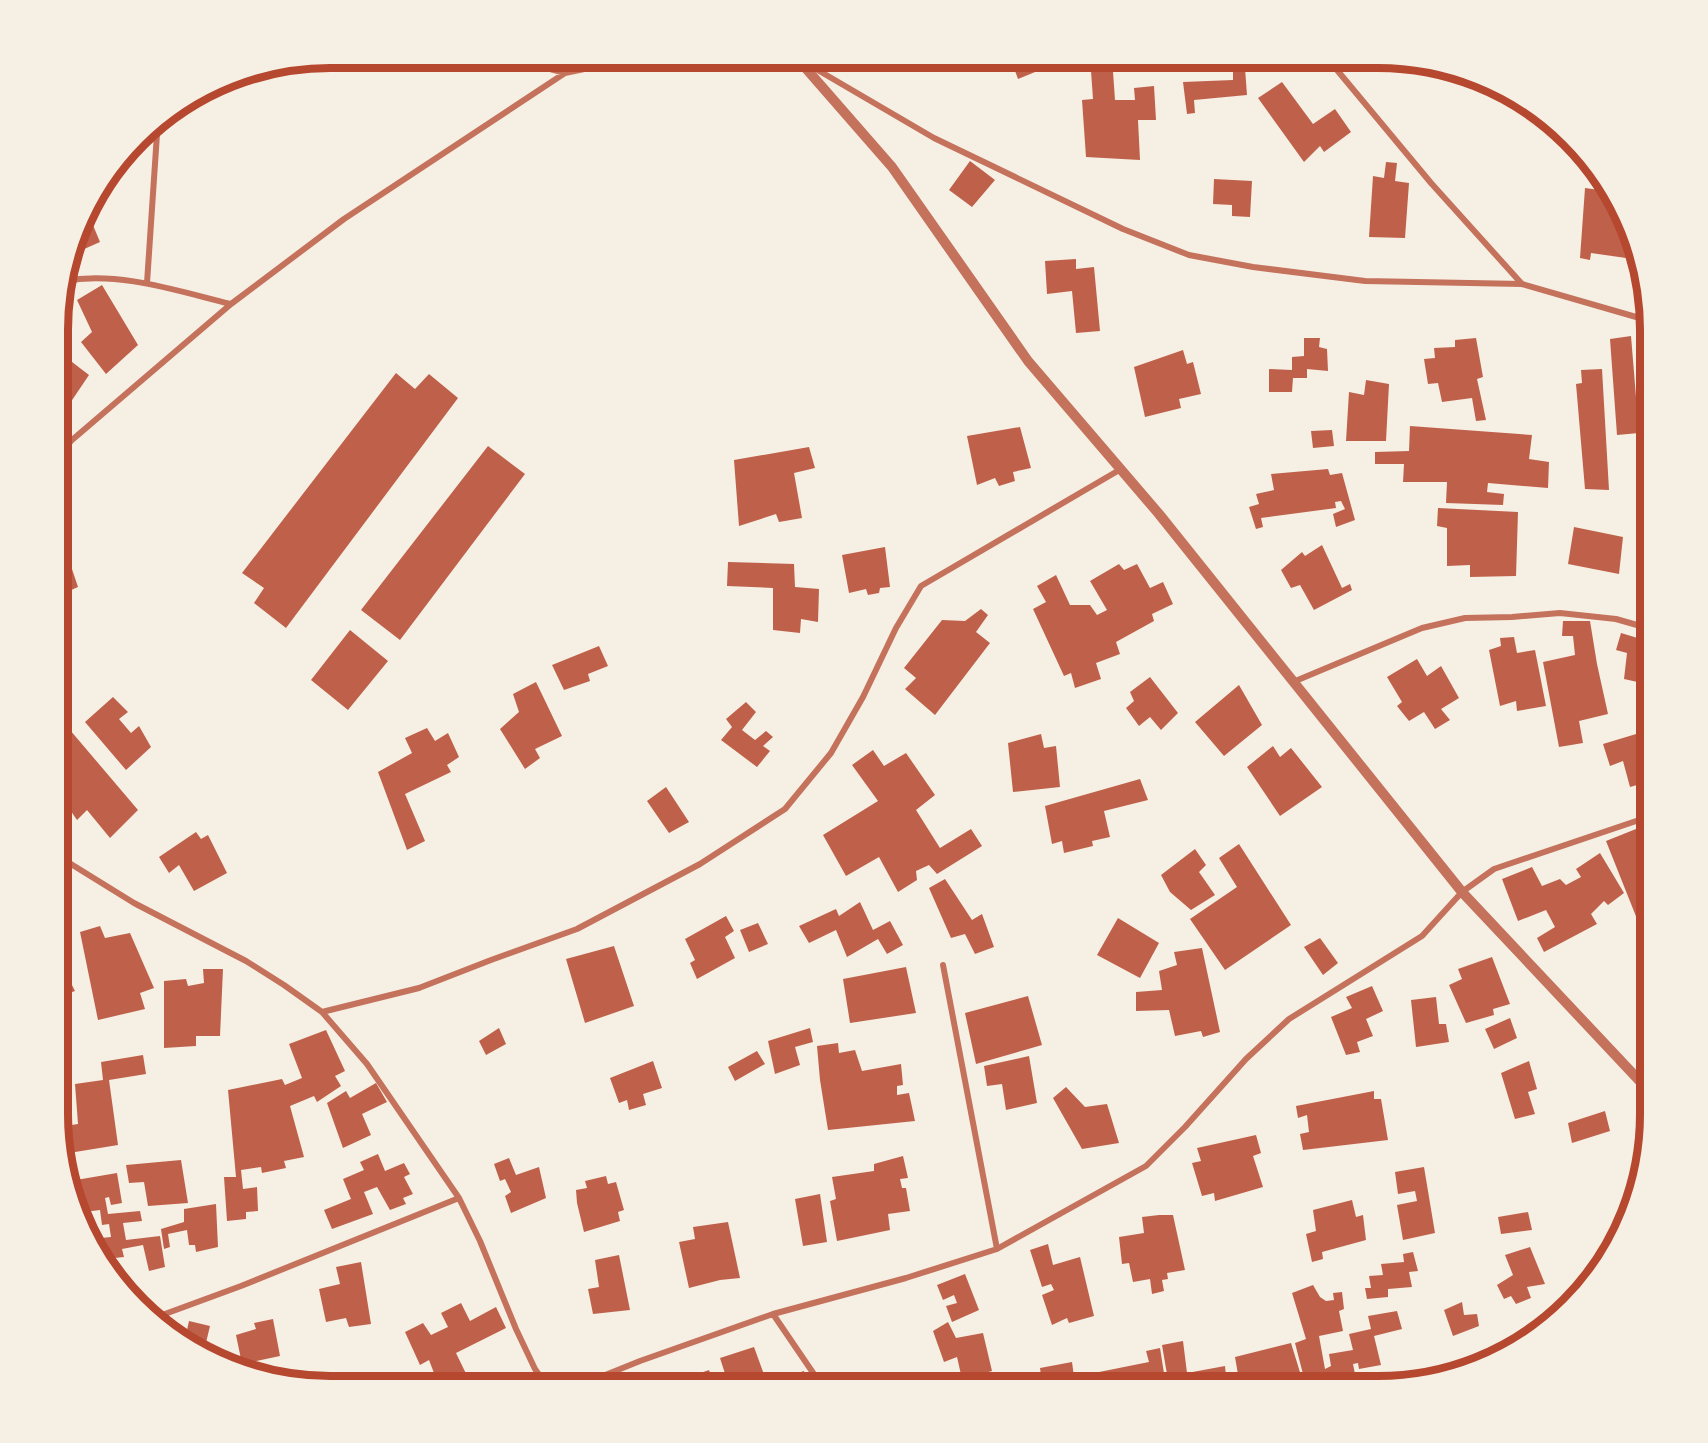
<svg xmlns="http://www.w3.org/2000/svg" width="1708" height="1443" viewBox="0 0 1708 1443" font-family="Roboto,sans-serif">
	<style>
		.building { fill: #bf614a }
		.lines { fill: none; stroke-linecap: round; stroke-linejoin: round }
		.minor { stroke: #c5725c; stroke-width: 6 }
		.tertiary { stroke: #c5725c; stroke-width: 10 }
		.rim { fill: none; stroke: #b5482f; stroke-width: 8 }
	</style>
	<rect width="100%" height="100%" fill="#f6efe4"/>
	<!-- building -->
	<path class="building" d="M1010 57H1061L1062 61 1018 79Z
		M1090 57H1112L1115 100H1135L1134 88 1154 86 1156 120H1138L1140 160 1086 157 1082 100 1093 99Z
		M1245 68 1247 95 1194 100 1195 113 1187 114 1183 82 1233 80V69Z
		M1282 82 1313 124 1335 109 1351 132 1324 152 1320 146 1304 162 1258 98Z
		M970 161 995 180 972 207 949 190Z
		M1386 162 1397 163 1395 181 1409 183 1405 238 1369 237 1373 176 1384 178Z
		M1214 179 1252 181 1250 217 1232 216V205L1213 204Z
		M1585 188 1607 191 1630 225 1631 228 1626 258 1591 253 1590 260 1580 258Z
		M88 213 100 242 73 254 86 214Z
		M1076 259V269L1094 267 1100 331 1076 333 1072 291 1047 294 1045 261Z
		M102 285 138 345 106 374 81 342 92 332 77 300Z
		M1631 336 1639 433 1617 435 1610 339Z
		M1304 338H1320L1319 347 1327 349 1328 371 1307 369V378H1293L1292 392H1269V369L1292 370V357L1304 356Z
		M1476 338 1483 377 1477 379 1486 420 1476 421 1472 398 1442 402 1438 383 1428 384 1424 359 1435 358 1434 348 1455 347V340Z
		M1183 350 1187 364 1193 362 1201 394 1179 399 1181 408 1145 417 1134 367Z
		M59 352 89 375 62 415 69 420 59 436Z
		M1602 369 1609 490 1585 489 1576 384 1582 383 1581 370Z
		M396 373 415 389 429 374 458 398 286 628 254 603 264 588 242 573Z
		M1366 380 1389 384 1386 441H1346L1349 392 1364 395Z
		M1410 426 1532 435 1529 459 1549 462 1548 488 1488 483 1487 492 1504 494 1503 505 1446 503 1447 482H1403L1404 464H1375V452L1409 451Z
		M1020 427 1031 468 1013 472 1015 481 999 486 995 478 977 485 967 436Z
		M1332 430 1334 446 1313 448 1311 431Z
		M488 446 525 474 400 640 361 610Z
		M809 447 815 468 794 473 802 518 779 522 776 514 739 526 734 460Z
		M1328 469 1330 475 1342 473 1355 520 1336 527 1333 514 1345 509 1341 501 1335 502 1336 508 1261 518 1263 527 1256 529 1249 507 1259 504 1256 494 1274 490 1271 474Z
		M1438 508 1518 512 1516 576 1470 577V565L1447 566V528L1437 526Z
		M1574 527 1623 537 1619 574 1568 564Z
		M1322 545 1342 588 1350 584 1352 590 1314 610 1300 585 1291 588 1281 570 1302 552 1305 556Z
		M885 547 890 587 880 588 879 593 868 595 866 589 849 593 842 555Z
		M65 548 78 587 62 594 59 589V550Z
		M728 562 794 564 795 587 819 589 818 622 801 619 800 633 773 630V588L727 586Z
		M1119 564 1124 570 1137 564 1150 588 1163 582 1173 604 1152 614 1154 621 1116 642 1120 654 1096 663 1101 679 1075 688 1071 673 1064 676 1033 609 1046 602 1037 586 1056 575 1070 605H1090L1097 615 1107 610 1090 581Z
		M981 609 988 615 976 632 990 643 935 715 905 689 916 678 904 668 942 620 965 621Z
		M1563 621H1590L1597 664 1608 714 1579 721 1583 743 1559 747 1543 662 1575 655 1573 636H1562Z
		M350 630 388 661 348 710 311 680Z
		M1621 633 1651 642V685L1624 679 1627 653 1616 650Z
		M1514 637 1517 653 1535 650 1546 706 1517 711 1516 701 1500 706 1489 650 1501 646 1500 638Z
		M599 646 608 666 588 674 590 681 564 690 552 665Z
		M1417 659 1427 676 1441 666 1459 698 1441 709 1450 720 1435 729 1424 712 1409 721 1397 706 1402 702 1387 677Z
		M1150 677 1178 713 1161 730 1150 717 1139 726 1126 708 1134 701 1130 692Z
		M536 682 562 736 535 749 540 758 525 769 500 729 519 712 513 694Z
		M1239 685 1262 725 1224 756 1195 722Z
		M113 697 128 712 119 719 131 733 139 726 151 747 126 770 85 722Z
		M746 702 756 712 742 730 755 740 766 731 773 737 763 746 770 751 757 767 721 740 732 727 726 719Z
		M1651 718V781L1630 787 1623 761 1610 766 1603 744 1646 731 1643 720Z
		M427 728 435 741 448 733 459 757 447 765 451 772 405 794 425 841 407 850 378 772 412 753 405 738Z
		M70 730 138 810 110 838 87 810 77 820 66 804 58 812V751L66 746 59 737Z
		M1041 734 1044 748 1056 746 1060 787 1013 792 1008 743Z
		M1273 746 1280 757 1291 748 1322 787 1280 816 1247 767Z
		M873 750 884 766 906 753 935 795 916 810 940 848 971 829 982 846 937 874 929 865 916 871 917 880 898 892 879 857 846 876 823 835 878 801 852 765Z
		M1140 779 1148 800 1104 811 1110 837 1092 841 1093 846 1064 853 1062 841 1052 844 1045 806Z
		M666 787 689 822 669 833 647 801Z
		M1651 823V948L1649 949 1606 841Z
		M196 832 201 839 208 835 227 873 194 891 179 865 169 873 159 857Z
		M1239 844 1291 925 1225 970 1190 919 1237 887 1219 858Z
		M1195 849 1206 865 1199 872 1215 895 1191 910 1170 892 1161 875Z
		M1600 853 1624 893 1608 905 1604 901 1591 914 1597 924 1544 952 1537 938 1555 927 1546 910 1518 921 1502 879 1532 867 1542 886 1560 879 1566 885 1581 877 1576 869Z
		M945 879 972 920 982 914 994 947 975 954 965 934 951 938 929 888Z
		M860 902 873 930 890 921 903 945 887 954 878 939 847 957 836 930 809 943 799 926 836 909 839 916Z
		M726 916 734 931 725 937 735 958 697 979 690 963 695 960 685 939Z
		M1118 918 1159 943 1140 978 1097 955Z
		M758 923 768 944 749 952 740 930Z
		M100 926 105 938 130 933 154 988 140 993 145 1009 98 1020 80 932Z
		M1320 938 1338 963 1323 975 1304 947Z
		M614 946 634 1006 585 1023 566 959Z
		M1202 948 1220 1032 1203 1037 1201 1031 1175 1036 1169 1010 1136 1011V992L1162 990 1159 971 1177 965 1174 952Z
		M1492 957 1510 1004 1493 1009 1494 1015 1466 1023 1449 985 1462 979 1458 969Z
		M906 967 916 1013 850 1023 843 979Z
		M203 969H223L220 1036H196V1046L164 1048V981L186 979 188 986 204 983Z
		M68 977 75 991 58 997V981Z
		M1372 986 1383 1011 1366 1019 1373 1036 1357 1042 1360 1052 1346 1055 1331 1017 1352 1008 1346 997Z
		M1028 996 1042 1045 976 1064 965 1013Z
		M1436 997 1439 1024H1446L1449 1042 1416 1047 1411 1000Z
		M1510 1018 1517 1038 1494 1049 1485 1029Z
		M499 1028 506 1044 486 1055 479 1041Z
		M810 1028 813 1042 795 1047 800 1065 775 1074 768 1041Z
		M326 1030 345 1071 335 1076 341 1086 317 1102 314 1096 290 1106 304 1157 284 1161 286 1168 262 1173 261 1167 241 1170 243 1189 257 1187 258 1211 246 1212V1219L227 1221 224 1177H236L228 1090 282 1079 285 1085 302 1078 289 1044Z
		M838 1043 839 1053 855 1050 862 1071 901 1064 903 1085 897 1086V1095L909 1093 915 1121 828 1130 820 1080 817 1046Z
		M757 1051 765 1064 735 1081 728 1067Z
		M143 1055 146 1074 109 1080 118 1145 63 1154 58 1127 78 1124 75 1084 103 1080 101 1062Z
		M1029 1056 1037 1103 1006 1110 1002 1084 987 1086 984 1066Z
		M653 1061 662 1088 643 1094 646 1105 629 1110 627 1100 619 1103 610 1078Z
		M1529 1061 1537 1089 1528 1092 1535 1114 1515 1119 1501 1073Z
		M376 1083 387 1102 362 1114 371 1135 343 1148 327 1103 346 1091 350 1098Z
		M1066 1087 1085 1107 1107 1104 1119 1143 1082 1149 1053 1098Z
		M1374 1091V1099H1381L1388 1140 1303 1150 1300 1134 1309 1132 1307 1115 1298 1118 1296 1106Z
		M1605 1111 1610 1131 1572 1143 1568 1123Z
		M1256 1135 1261 1153 1253 1156 1263 1187 1215 1201 1214 1193 1202 1196 1192 1163 1201 1161 1197 1148Z
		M378 1154 385 1171 404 1163 410 1174 404 1177 413 1194 403 1198 406 1204 390 1210 377 1187 364 1192 373 1214 332 1229 324 1210 351 1199 343 1179 364 1170 360 1162Z
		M903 1156 908 1178 900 1179 902 1188H906L910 1211 888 1214 890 1230 837 1241 830 1201 836 1199 832 1177 874 1171V1164Z
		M509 1158 516 1175 539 1167 546 1198 511 1213 505 1196 511 1192 505 1179 500 1181 494 1164Z
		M181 1160 188 1203 148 1206 144 1182 129 1183 126 1165Z
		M1424 1167 1435 1233 1403 1240 1397 1205 1417 1201 1415 1191 1398 1194 1395 1172Z
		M117 1173 122 1203 111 1205 109 1197 105 1198 108 1214 140 1211 142 1221 123 1223 126 1240 160 1236 165 1267 149 1271 143 1245 122 1249 124 1257 105 1259 91 1239 111 1237 109 1224 102 1225 100 1210 77 1213 74 1202H78L77 1196H73L70 1181Z
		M606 1176 608 1184 616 1182 624 1210 618 1212 620 1221 584 1232 577 1203 576 1190 587 1188 585 1181Z
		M820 1194 827 1242 803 1246 795 1199Z
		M1352 1200 1356 1217 1363 1215 1366 1240 1322 1252 1323 1259 1312 1262 1306 1234 1316 1231 1313 1210Z
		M216 1204 218 1247 196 1252 195 1245H189L187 1230 168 1234 170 1247 164 1249 161 1229 184 1222V1209Z
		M1528 1212 1532 1230 1501 1234 1498 1217Z
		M1159 1215H1173L1185 1270 1167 1273 1168 1279 1162 1280 1164 1291 1152 1294 1150 1279 1133 1282 1129 1263 1122 1264 1119 1237 1144 1233 1142 1217Z
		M728 1222 740 1278 720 1280 689 1288 679 1242 695 1239 693 1227Z
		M1048 1244 1053 1265 1080 1257 1094 1316 1069 1323 1067 1318 1052 1325 1042 1295 1054 1290 1051 1284 1042 1287 1030 1250Z
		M1530 1247 1545 1284 1527 1287 1531 1298 1516 1304 1511 1296 1504 1299 1497 1285 1513 1275 1505 1255Z
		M1413 1252 1418 1271 1409 1272 1412 1287 1388 1289V1297L1367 1299 1365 1288H1371L1369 1276 1383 1275 1381 1264 1404 1262 1403 1254Z
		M619 1255 630 1310 593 1314 588 1289 599 1287 595 1260Z
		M361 1262 371 1324 349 1327 346 1318 326 1322 319 1289 340 1284 336 1267Z
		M965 1274 979 1310 952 1322 946 1306 957 1303 954 1295 943 1300 937 1285Z
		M1313 1285 1320 1297 1326 1301 1334 1300 1333 1293 1342 1292 1344 1309 1339 1311 1343 1331 1319 1336 1325 1369 1331 1366 1329 1354 1353 1350 1349 1334 1371 1329 1368 1316 1397 1311 1402 1329 1374 1336 1381 1365 1359 1369 1358 1363 1353 1364 1356 1379 1334 1382 1335 1385H1309L1315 1383 1313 1375 1304 1378 1295 1343 1306 1339 1292 1293Z
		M1462 1302 1464 1315 1477 1314 1479 1326 1453 1336 1444 1310Z
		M461 1303 470 1321 496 1307 506 1328 456 1353 472 1386H439L429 1360 420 1365 405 1332 423 1323 431 1335 448 1327 441 1313Z
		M273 1319 280 1356 242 1364 236 1335 256 1329 254 1323Z
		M189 1321 210 1326 204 1351 185 1339Z
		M948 1322 956 1338 983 1333 992 1371 962 1379 957 1357 944 1362 933 1331Z
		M1183 1341 1187 1373 1225 1366 1227 1386H1169L1162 1345Z
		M1291 1343 1303 1382 1286 1385 1240 1386 1235 1357Z
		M754 1347 766 1380 749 1386H729L720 1358Z
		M1160 1348 1166 1386H1114L1113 1382 1101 1384 1099 1372 1149 1362 1146 1351Z
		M1072 1362 1075 1384 1034 1386V1382H1042L1040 1368Z
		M709 1370 715 1386H666V1385Z
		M804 1371 807 1385 794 1386 791 1375Z"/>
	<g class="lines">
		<!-- minor -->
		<path class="minor" d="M506 57 565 73
			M1327 58 1431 183 1522 284
			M804 62 934 138 1123 229 1189 255 1253 267 1365 281 1522 284 1650 321
			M64 281C120 271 177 291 231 304
			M147 283 157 134 156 121
			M59 454 72 440 231 304 344 219 565 73 642 57
			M1293 682 1422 628 1465 618 1512 617 1560 613 1616 619 1651 629
			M58 856 134 903 246 961 284 985 322 1012 367 1064 459 1198 480 1241 516 1329 535 1369 547 1386
			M943 965 997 1249
			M322 1012 419 988 491 960 577 929 700 864 785 809 831 753 863 697 896 628 921 586 1121 469
			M773 1314 822 1386
			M154 1318 241 1286 459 1198
			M578 1386 640 1361 773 1314 906 1278 997 1249 1146 1166 1185 1127 1246 1059 1289 1019 1422 936 1462 892 1494 869 1651 816"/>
		<!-- tertiary -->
		<path class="tertiary" d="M796 57 892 167 1028 361 1159 514 1462 892 1651 1093"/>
	</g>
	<!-- crop -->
	<path d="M0 0H1708V1443H0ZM330 68H1378A262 262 0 0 1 1640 330V1114A262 262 0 0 1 1378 1376H330A262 262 0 0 1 68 1114V330A262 262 0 0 1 330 68Z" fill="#f6efe4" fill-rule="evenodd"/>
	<path class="rim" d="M330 68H1378A262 262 0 0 1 1640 330V1114A262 262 0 0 1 1378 1376H330A262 262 0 0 1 68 1114V330A262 262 0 0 1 330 68Z"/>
</svg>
